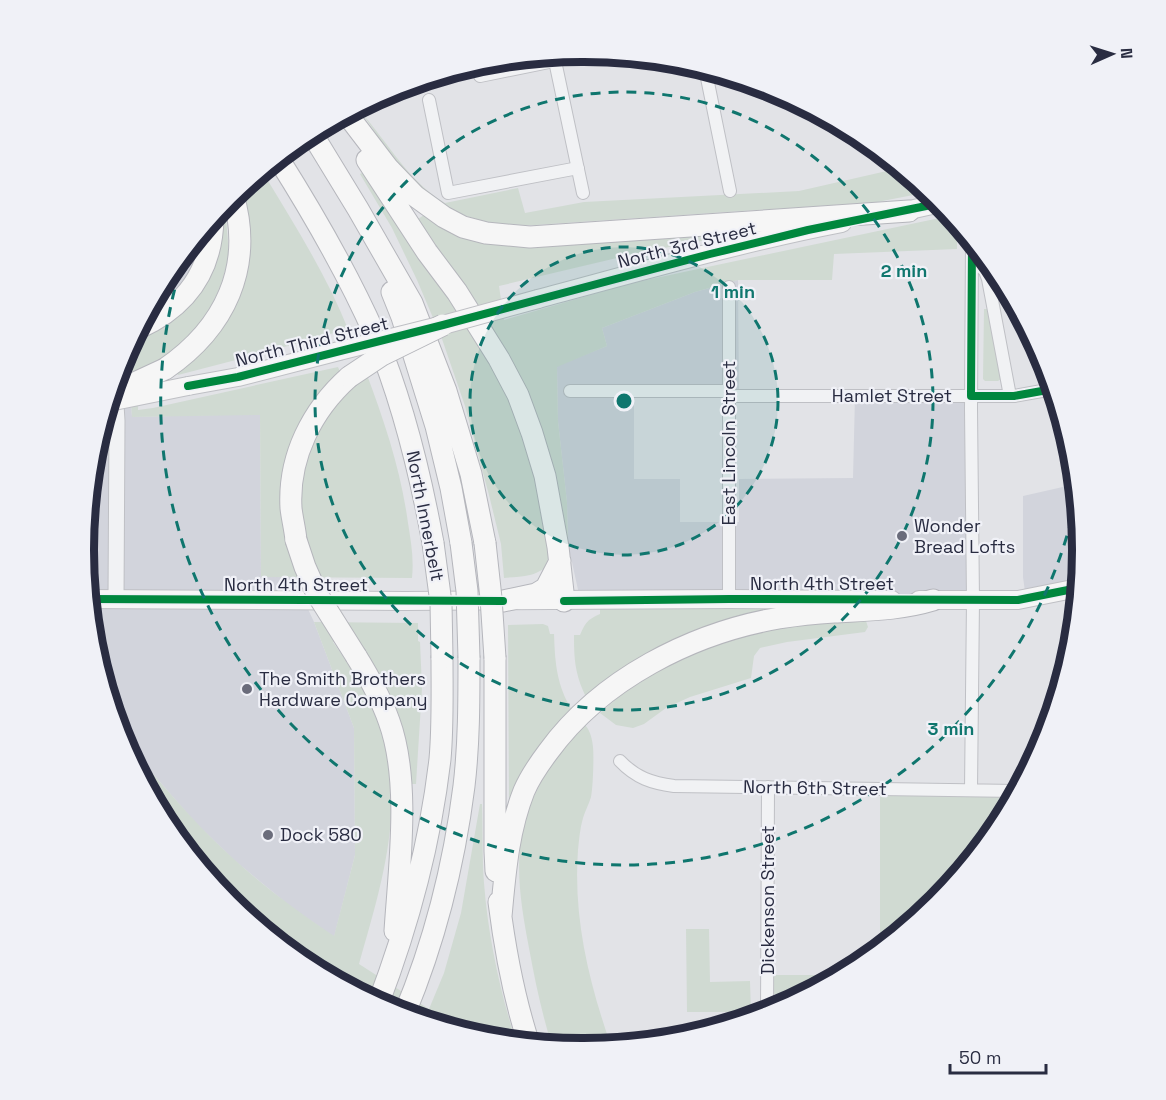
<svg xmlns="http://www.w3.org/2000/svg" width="1166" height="1100" viewBox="0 0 1166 1100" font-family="'Space Grotesk',sans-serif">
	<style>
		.built { fill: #d2d4dc }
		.green { fill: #d0dad2 }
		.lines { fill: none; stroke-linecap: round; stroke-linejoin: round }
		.minor-casing { stroke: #bfc0c5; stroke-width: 14 }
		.tertiary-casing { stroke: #bfc0c5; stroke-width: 17 }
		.primary-casing { stroke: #bfc0c5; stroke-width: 20 }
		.motorway-casing { stroke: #b5b6bc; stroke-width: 23 }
		.minor { stroke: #f1f2f4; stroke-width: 12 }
		.tertiary { stroke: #f1f2f4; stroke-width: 15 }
		.primary { stroke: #f6f6f6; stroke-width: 18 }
		.motorway { stroke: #f6f6f6; stroke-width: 21 }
		.primary-bridge-casing { stroke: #bfc0c5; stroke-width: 20; stroke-linecap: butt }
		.motorway-bridge-casing { stroke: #b5b6bc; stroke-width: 23; stroke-linecap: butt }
		.primary-bridge { stroke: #f6f6f6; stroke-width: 18 }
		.motorway-bridge { stroke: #f6f6f6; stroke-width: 21 }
		.cycleway-casing { stroke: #f0f1f7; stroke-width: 11 }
		.cycleway { stroke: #00873e; stroke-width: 8 }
		.ring { fill: none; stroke: #0f766e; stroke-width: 3; stroke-dasharray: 10 8 }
		.poi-dot { fill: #6a6c7b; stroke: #f0f1f7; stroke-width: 2 }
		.labels { text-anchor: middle; stroke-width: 4.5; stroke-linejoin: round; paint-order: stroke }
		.street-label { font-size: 18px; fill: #292c41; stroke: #f0f1f7 }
		.poi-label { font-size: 18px; fill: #292c41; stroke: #f0f1f7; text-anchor: start }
		.rim { fill: none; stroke: #292c41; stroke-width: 8 }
		.centre { fill: #0f766e; stroke: #f0f1f7; stroke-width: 3 }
		.ring-label { font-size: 18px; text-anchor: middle; font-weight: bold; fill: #0f766e; stroke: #f0f1f7; stroke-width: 4.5; stroke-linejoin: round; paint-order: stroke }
	</style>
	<rect width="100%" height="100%" fill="#e2e3e7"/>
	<!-- built -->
	<path class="built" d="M201 232 199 254 179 288 159 309 147 312 168 272Z
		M738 280 739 394 634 395V479H680V522H739V479L853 478 855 396 972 398 973 600 777 607 582 608 568 544 567 502 558 421 557 366 607 346 602 328 695 292Z
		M127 349 132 417 260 414 261 576 293 577 314 622 354 728 355 855 334 937 290 906 234 860 194 821 121 737 94 647 84 550 94 452 122 359Z
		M1076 484 1082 550 1078 588 1026 599 1023 577V496Z"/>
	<!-- green -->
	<path class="green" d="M361 112C389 144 408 181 445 203L518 188 525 213 584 202 799 191 900 168 929 192 877 202 535 225C489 226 453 218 419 186 413 181 407 176 402 170 387 152 375 131 361 112Z
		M262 171C293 222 326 274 348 329L259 354 178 375 176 372 227 319 240 189Z
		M364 172 486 355 511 404 536 474 549 543 548 559 544 569C539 571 535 574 530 575 522 577 512 577 504 578L501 544 489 495 465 406 442 339 417 280 392 228 360 174Z
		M225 208C226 224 229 240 228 255 224 293 198 334 168 357 160 364 148 367 139 372L138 410 153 408 338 367 341 374 283 487 315 564 305 531 301 505 304 470 311 448 321 426 344 393 367 375C385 423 401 471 408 523 411 542 414 558 412 578L261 577 260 415 132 417 127 349 129 347 137 342V338L157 330 170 322 188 306 222 227V209Z
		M424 215 443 225 737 230V234L638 253 499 286 504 320 632 283 949 216H952L957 222V249L834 254 832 280H738L695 292 602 328 607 346 557 367 558 421 567 502 568 544 496 334 418 219Z
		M984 309H987L988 310 1001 379 998 381H985L983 379Z
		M763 607 764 613 586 697C575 674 574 660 574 635H580C586 622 587 620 600 614V608Z
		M819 621H866L868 627 865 632 787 642 760 648 754 656 751 678 690 697 666 708 644 724 633 728 616 725 600 713 621 695 656 672 685 657 740 636Z
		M314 622 418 623V641L420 642 422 688 416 784H411C409 754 404 723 391 696 382 677 369 661 360 642H333C348 664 367 687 376 712 409 800 383 879 359 964L429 1009 444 973 461 913 480 804H482C483 830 482 857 484 883 488 936 500 991 516 1042L485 1039 392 1011 326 976 186 845 166 824 122 741 121 737C158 779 194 824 236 861 267 889 300 913 334 936L355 855 354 728Z
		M543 624 548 626 550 634H554C555 660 556 681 569 705 578 722 591 722 593 747 594 757 593 787 591 797 589 804 585 811 583 818 580 828 579 840 578 850 573 918 589 982 611 1046L583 1049 552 1046C542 1014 535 981 529 948 518 890 510 839 540 784 545 776 548 767 554 760 562 749 572 739 581 729L568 716 513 799 509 798 508 625Z
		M880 789 1015 795 998 828 936 903 880 949Z
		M686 929H709L710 982 750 981 751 1012H687Z
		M767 975H842L806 994H767Z"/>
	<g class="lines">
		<defs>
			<path id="minor" d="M555 61 583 193
				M705 68 730 191
				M480 76 598 52
				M429 100 448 193 578 168
				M972 258 985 271 988 279 1010 396
				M570 391H729
				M729 396H1014L1053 389
				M729 599V287
				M620 761C636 778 652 783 674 786L1017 791
				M971 790 973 600 971 409 972 241
				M767 1013 768 787"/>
			<path id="tertiary" d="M115 389 117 421 116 599"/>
			<path id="primary" d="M896 213 941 203
				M538 299C639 272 739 243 842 223
				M188 386 238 377 339 351
				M89 599 405 601 729 599 892 600
				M919 600H1018L1078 588"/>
			<path id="motorway" d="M346 113 388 168 415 196 444 217 463 227 486 233 530 237 909 211
				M311 132 358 209 412 303 446 391 459 434 471 474 485 543
				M278 158C314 215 348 274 375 335 403 402 420 472 433 543
				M367 160 427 252 457 292 499 359 518 395 532 433 545 476 558 547 564 601
				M392 292 402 317 436 426 451 488 461 543
				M139 328C187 306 212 271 213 218
				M165 369C225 328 254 267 233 195
				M296 540C295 529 292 518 291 508 288 457 312 410 349 377
				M503 601 536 594 546 588 560 561
				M356 656C369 677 381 698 389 721 411 781 399 868 395 931
				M495 658V851L496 871
				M226 898 241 911
				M499 902C505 950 514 998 529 1044
				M501 916C505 874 508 831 524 791 530 777 539 764 548 752 601 679 692 633 779 618 797 615 816 613 834 612 868 610 900 610 933 600
				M378 1004C409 923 430 845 440 759 443 726 442 691 442 658
				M404 1015C435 941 454 865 464 786 469 744 469 701 469 658"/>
		</defs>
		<!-- minor casing -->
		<use href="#minor" class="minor-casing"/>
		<!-- tertiary casing -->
		<use href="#tertiary" class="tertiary-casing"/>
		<!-- primary casing -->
		<use href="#primary" class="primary-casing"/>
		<!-- motorway casing -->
		<use href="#motorway" class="motorway-casing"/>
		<!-- minor -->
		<use href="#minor" class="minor"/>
		<!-- tertiary -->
		<use href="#tertiary" class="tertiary"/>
		<!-- primary -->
		<use href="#primary" class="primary"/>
		<!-- motorway -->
		<use href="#motorway" class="motorway"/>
		<defs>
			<path id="primary-bridge" d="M339 351 443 325 538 299
				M109 402 188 386"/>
			<path id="motorway-bridge" d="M349 377 382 355 443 325
				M111 394 165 369
				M296 540 305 567 317 594 356 656
				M433 543 441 603 442 658
				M461 543 467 591 469 658
				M485 543 491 598 495 658"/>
		</defs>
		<!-- primary-bridge casing -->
		<use href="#primary-bridge" class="primary-bridge-casing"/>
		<!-- motorway-bridge casing -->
		<use href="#motorway-bridge" class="motorway-bridge-casing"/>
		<!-- primary-bridge -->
		<use href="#primary-bridge" class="primary-bridge"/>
		<!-- motorway-bridge -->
		<use href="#motorway-bridge" class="motorway-bridge"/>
		<defs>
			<path id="cycleway" d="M972 241 971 396H1014L1053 389
				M188 386 238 377 443 325 710 254 808 230 941 203
				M89 599 503 601
				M564 601 729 599 1018 600 1078 588"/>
		</defs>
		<!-- cycleway casing -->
		<use href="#cycleway" class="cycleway-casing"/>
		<!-- cycleway -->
		<use href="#cycleway" class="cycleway"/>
	</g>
	<!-- distance rings -->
	<circle cx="624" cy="401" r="154" fill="#0f766e" fill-opacity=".12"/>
	<g class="ring">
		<circle cx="624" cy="401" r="154"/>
		<circle cx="624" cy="401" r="309"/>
		<path d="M1076 501A463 463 0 1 1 185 254"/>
	</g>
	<!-- markers -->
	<g class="poi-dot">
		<circle cx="902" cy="536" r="6"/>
		<circle cx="247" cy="689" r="6"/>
		<circle cx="268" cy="835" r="6"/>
	</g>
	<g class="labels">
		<!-- street labels -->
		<g class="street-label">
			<text transform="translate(687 245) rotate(-14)" y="6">North 3rd Street</text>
			<text transform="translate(312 342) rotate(-14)" y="6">North Third Street</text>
			<text x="892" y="402">Hamlet Street</text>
			<text transform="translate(729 443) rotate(-90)" y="6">East Lincoln Street</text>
			<text transform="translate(425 516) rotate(79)" y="6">North Innerbelt</text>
			<text x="822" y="590">North 4th Street</text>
			<text x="296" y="591">North 4th Street</text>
			<text transform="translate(815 788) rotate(1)" y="6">North 6th Street</text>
			<text transform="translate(768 900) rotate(-90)" y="6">Dickenson Street</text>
		</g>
		<!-- poi labels -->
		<g class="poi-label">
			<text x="914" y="532">Wonder<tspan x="914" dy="21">Bread Lofts</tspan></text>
			<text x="259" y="685">The Smith Brothers<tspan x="259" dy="21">Hardware Company</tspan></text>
			<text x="280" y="841">Dock 580</text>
		</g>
	</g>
	<!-- crop -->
	<path d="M0 0H1166V1100H0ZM582 62H584A488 488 0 0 1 1072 550V550A488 488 0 0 1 584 1038H582A488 488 0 0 1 94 550V550A488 488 0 0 1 582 62Z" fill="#f0f1f7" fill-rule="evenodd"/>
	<path class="rim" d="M582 62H584A488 488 0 0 1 1072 550V550A488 488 0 0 1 584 1038H582A488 488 0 0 1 94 550V550A488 488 0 0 1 582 62Z"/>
	<circle cx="624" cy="401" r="9" class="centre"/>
	<g class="ring-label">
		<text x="904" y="277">2 min</text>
		<text x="733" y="298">1 min</text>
		<text x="951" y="735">3 min</text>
	</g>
	<!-- north arrow -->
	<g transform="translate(1112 54) rotate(87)" stroke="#f0f1f7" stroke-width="4.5" paint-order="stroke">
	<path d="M0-4.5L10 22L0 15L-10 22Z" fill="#292c41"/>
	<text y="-9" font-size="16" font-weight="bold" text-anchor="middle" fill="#292c41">N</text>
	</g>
	<!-- scale -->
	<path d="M950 1064v9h96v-9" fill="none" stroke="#292c41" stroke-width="3"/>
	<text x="959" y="1064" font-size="18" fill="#292c41" stroke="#f0f1f7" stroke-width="4.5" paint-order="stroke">50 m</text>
</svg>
